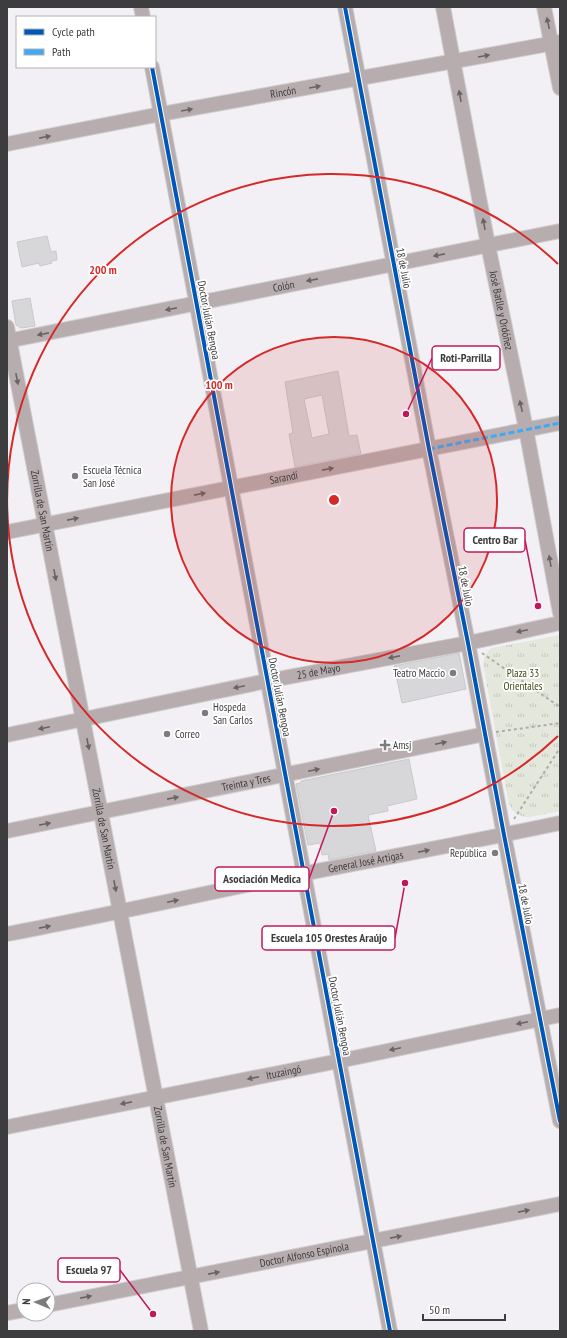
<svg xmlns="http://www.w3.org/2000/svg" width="567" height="1338" font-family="'PT Sans Narrow',sans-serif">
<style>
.park{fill:url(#park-tufts)}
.building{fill:#d7d6d8;stroke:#cac8cb;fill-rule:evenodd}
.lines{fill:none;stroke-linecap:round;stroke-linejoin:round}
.minor-casing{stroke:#cecdcf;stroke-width:16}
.path{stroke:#b2abad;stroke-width:2;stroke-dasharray:3 3;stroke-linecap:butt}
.minor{stroke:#b8adae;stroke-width:14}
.quiet{stroke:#3fa9f5;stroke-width:3;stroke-dasharray:6 3;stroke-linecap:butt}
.cycleway-casing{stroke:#fff;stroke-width:6}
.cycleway{stroke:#0057b8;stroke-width:4}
.oneway{fill:#686465}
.ring{fill:none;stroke:#d62828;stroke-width:2}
.poi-dot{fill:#7c7b7e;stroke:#fff;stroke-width:1.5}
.labels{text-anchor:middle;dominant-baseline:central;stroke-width:3.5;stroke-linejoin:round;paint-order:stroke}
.street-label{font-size:11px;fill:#3d3c3e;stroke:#fff}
.poi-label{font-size:11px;fill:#3d3c3e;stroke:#fff;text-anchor:start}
.park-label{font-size:11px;fill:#424916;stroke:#fff}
.centre{fill:#d62828;stroke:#fff;stroke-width:2}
.ring-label{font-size:12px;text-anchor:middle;font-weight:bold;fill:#d62828;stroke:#fff;stroke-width:3.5;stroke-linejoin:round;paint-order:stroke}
.leader{fill:none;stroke:#c2185b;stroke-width:1.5}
.callout-dot{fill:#c2185b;stroke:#fff;stroke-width:1.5}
.callout{fill:#fff;stroke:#c2185b;stroke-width:1.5}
.callout-label{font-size:12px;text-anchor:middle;font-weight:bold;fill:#3d3c3e}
</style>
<defs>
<pattern id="park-tufts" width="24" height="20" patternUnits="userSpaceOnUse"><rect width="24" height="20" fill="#e4e7db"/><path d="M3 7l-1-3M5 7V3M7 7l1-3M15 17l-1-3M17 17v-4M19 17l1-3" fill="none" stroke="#c4c7bd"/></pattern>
</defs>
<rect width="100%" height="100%" fill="#f2f0f4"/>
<!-- park -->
<path class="park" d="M560,635V811L529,817C519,817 513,813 509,804L483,664C484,657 486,652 492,648Z"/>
<!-- building -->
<g class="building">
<polygon points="47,236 51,252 56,251 57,260 51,261 52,263 40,266 39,263 22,267 17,242"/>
<polygon points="30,298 35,326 21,328 16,325 12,301"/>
<path d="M338,371L349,436L357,435L361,454L295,467L289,434L293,433L285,382ZM322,395L329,434L312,438L304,399Z"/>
<polygon points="459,653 466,689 402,703 394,666"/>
<polygon points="409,759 417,799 387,806 388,811 368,815 376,851 329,860 328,854 322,855 320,843 308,845 296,784 301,783 301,781"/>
</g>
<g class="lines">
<!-- minor casing -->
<g class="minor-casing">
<g id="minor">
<polyline points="141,7 143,17"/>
<polyline points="345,7 429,449 468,643 504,835 560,1121"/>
<path id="s1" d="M443,7L488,245L526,429L560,613"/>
<polyline points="544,7 560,88"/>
<polyline points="152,67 390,1331"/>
<path id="s2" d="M7,144L161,114L560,42"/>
<path id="s3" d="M7,327L201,1331"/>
<path id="s4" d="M7,341L560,231"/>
<path id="s5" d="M7,532L560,423"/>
<path id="s6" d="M7,735L267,681L468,643L560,623"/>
<path id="s7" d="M7,831L485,734"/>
<path id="s8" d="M7,934C107,915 206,893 306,873C390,857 475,841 560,823"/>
<path id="s9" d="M7,1127L339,1061L560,1015"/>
<path id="s10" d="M48,1305L560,1204"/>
<polyline points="7,1313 24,1310"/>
</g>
</g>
<!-- path -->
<g class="path">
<polyline points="482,653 560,707"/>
<polyline points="496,732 560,723"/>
<polyline points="514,819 560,748"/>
</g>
<!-- minor -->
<use href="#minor" class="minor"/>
<!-- quiet -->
<polyline class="quiet" points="429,449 560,423"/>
<!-- cycleway casing -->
<g class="cycleway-casing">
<g id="cycleway">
<polyline points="345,7 429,449 468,643 504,835 560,1121"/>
<polyline points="152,67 390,1331"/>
</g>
</g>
<!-- cycleway -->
<use href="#cycleway" class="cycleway"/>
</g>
<!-- one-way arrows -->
<defs><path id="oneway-solid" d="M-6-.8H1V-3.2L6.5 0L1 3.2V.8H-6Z"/></defs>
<g class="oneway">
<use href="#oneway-solid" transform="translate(548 23) rotate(-102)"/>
<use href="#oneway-solid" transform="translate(484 56) rotate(-10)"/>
<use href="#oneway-solid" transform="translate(315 87) rotate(-10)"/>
<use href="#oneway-solid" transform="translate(460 96) rotate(-100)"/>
<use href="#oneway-solid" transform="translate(187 110) rotate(-10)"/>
<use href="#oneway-solid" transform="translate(45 137) rotate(-11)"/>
<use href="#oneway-solid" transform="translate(484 224) rotate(-100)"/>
<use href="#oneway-solid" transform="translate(439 255) rotate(169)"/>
<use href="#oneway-solid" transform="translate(312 280) rotate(169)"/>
<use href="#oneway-solid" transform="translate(171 309) rotate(169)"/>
<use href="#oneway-solid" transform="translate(43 334) rotate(169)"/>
<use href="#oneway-solid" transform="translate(17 379) rotate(79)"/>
<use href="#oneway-solid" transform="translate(521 406) rotate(-102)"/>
<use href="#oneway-solid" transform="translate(328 469) rotate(-11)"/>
<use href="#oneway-solid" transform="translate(200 494) rotate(-11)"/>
<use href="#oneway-solid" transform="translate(73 519) rotate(-11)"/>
<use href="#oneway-solid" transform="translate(550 561) rotate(-100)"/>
<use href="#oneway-solid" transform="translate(55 575) rotate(79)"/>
<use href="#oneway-solid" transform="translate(522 631) rotate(168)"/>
<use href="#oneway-solid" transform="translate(394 657) rotate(169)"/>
<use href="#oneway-solid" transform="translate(239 687) rotate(168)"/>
<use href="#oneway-solid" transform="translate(44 728) rotate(168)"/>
<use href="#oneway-solid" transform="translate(441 743) rotate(-12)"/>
<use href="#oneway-solid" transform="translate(88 744) rotate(79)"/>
<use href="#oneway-solid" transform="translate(314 770) rotate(-12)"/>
<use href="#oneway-solid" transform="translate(173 798) rotate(-11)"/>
<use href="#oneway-solid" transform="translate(45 824) rotate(-11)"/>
<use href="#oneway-solid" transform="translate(424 851) rotate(-11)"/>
<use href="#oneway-solid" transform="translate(115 886) rotate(79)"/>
<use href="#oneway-solid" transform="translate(173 901) rotate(-12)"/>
<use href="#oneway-solid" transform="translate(45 927) rotate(-11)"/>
<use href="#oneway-solid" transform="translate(522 1023) rotate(168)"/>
<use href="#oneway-solid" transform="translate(395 1049) rotate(168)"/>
<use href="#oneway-solid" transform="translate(253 1078) rotate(169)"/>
<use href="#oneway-solid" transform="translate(126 1103) rotate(169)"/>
<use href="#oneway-solid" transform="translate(524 1211) rotate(-11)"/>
<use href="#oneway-solid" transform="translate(396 1237) rotate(-11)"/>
<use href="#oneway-solid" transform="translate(214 1273) rotate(-11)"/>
<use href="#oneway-solid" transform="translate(86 1297) rotate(-11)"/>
</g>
<!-- distance rings -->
<circle cx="334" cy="500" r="163" fill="#d62828" fill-opacity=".12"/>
<g class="ring">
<circle cx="334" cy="500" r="163"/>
<path d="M558 736A326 326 0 1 1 558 264"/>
</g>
<!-- markers -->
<g class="poi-dot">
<circle cx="75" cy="476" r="4"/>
<circle cx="453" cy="673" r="4"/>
<circle cx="205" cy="713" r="4"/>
<circle cx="167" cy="734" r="4"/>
<path d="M383 739h4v4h4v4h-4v4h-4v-4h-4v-4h4z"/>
<circle cx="495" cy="853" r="4"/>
</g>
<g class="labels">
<!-- street labels -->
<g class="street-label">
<text stroke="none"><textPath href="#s2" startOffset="281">Rincón</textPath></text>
<text transform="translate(404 268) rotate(79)">18 de Julio</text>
<text stroke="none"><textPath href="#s4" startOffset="282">Colón</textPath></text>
<text stroke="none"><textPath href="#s1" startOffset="309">José Batlle y Ordóñez</textPath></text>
<text transform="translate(209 320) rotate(79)">Doctor Julián Bengoa</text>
<text stroke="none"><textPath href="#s5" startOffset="282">Sarandí</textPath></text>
<text stroke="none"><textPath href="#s3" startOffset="187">Zorrilla de San Martín</textPath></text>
<text transform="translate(466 586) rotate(79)">18 de Julio</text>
<text stroke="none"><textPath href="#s6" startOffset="318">25 de Mayo</textPath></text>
<text transform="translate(280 697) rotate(79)">Doctor Julián Bengoa</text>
<text stroke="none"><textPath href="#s7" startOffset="244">Treinta y Tres</textPath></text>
<text stroke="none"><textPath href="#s3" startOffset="511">Zorrilla de San Martín</textPath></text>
<text stroke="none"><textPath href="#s8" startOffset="366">General José Artigas</textPath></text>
<text transform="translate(526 904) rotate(79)">18 de Julio</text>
<text transform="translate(340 1016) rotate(79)">Doctor Julián Bengoa</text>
<text stroke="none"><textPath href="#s9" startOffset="282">Ituzaingó</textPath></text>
<text stroke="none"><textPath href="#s3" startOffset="835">Zorrilla de San Martín</textPath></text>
<text stroke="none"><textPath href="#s10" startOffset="261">Doctor Alfonso Espínola</textPath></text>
</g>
<!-- poi labels -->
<g class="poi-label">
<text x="83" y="470">Escuela Técnica<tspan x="83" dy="13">San José</tspan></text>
<text x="445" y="673" text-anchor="end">Teatro Maccio</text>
<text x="213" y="707">Hospeda<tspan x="213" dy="13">San Carlos</tspan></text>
<text x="175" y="734">Correo</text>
<text x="393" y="745">Amsj</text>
<text x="487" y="853" text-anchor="end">República</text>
</g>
<!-- park labels -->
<g class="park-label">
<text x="523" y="673">Plaza 33<tspan x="523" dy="13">Orientales</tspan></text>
</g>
</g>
<circle cx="334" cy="500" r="6" class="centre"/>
<g class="ring-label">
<text x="103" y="274">200 m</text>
<text x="219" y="389">100 m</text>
</g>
<!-- callouts -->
<path class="leader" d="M406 414L432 358M538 606L525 540M334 811L309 879M405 883L395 938M153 1314L120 1270"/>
<g class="callout-dot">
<circle cx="406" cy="414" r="4"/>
<circle cx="538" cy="606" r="4"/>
<circle cx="334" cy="811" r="4"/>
<circle cx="405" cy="883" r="4"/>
<circle cx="153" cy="1314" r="4"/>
</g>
<g class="callout">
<rect x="432" y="346" width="68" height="24" rx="4"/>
<rect x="464" y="528" width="61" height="24" rx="4"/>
<rect x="215" y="867" width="94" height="24" rx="4"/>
<rect x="262" y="926" width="133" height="24" rx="4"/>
<rect x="58" y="1258" width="62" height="24" rx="4"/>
</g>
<g class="callout-label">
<text x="466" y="362">Roti-Parrilla</text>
<text x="495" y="544">Centro Bar</text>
<text x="262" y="883">Asociación Medica</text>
<text x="329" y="942">Escuela 105 Orestes Araújo</text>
<text x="89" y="1274">Escuela 97</text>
</g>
<!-- border -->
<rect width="567" height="1338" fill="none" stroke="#3d3c3e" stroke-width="16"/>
<!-- legend -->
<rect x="16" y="16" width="140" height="52" fill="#ffffff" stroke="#b1b1b2"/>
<rect x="24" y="29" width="20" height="6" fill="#0057b8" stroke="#b1b1b2"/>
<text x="52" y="36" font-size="12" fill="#3d3c3e">Cycle path</text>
<rect x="24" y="49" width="20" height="6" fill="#3fa9f5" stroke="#b1b1b2"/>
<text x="52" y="56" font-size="12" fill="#3d3c3e">Path</text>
<!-- north arrow -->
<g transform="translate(36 1302) rotate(272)"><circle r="19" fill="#ffffff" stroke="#b1b1b2"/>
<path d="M0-3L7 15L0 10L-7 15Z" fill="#7c7b7e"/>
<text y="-6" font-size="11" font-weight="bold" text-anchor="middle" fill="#3d3c3e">N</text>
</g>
<!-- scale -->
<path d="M423 1314v6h82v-6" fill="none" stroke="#3d3c3e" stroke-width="2"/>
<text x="429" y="1314" font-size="12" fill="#3d3c3e" stroke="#ffffff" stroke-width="3" paint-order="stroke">50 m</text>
</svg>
